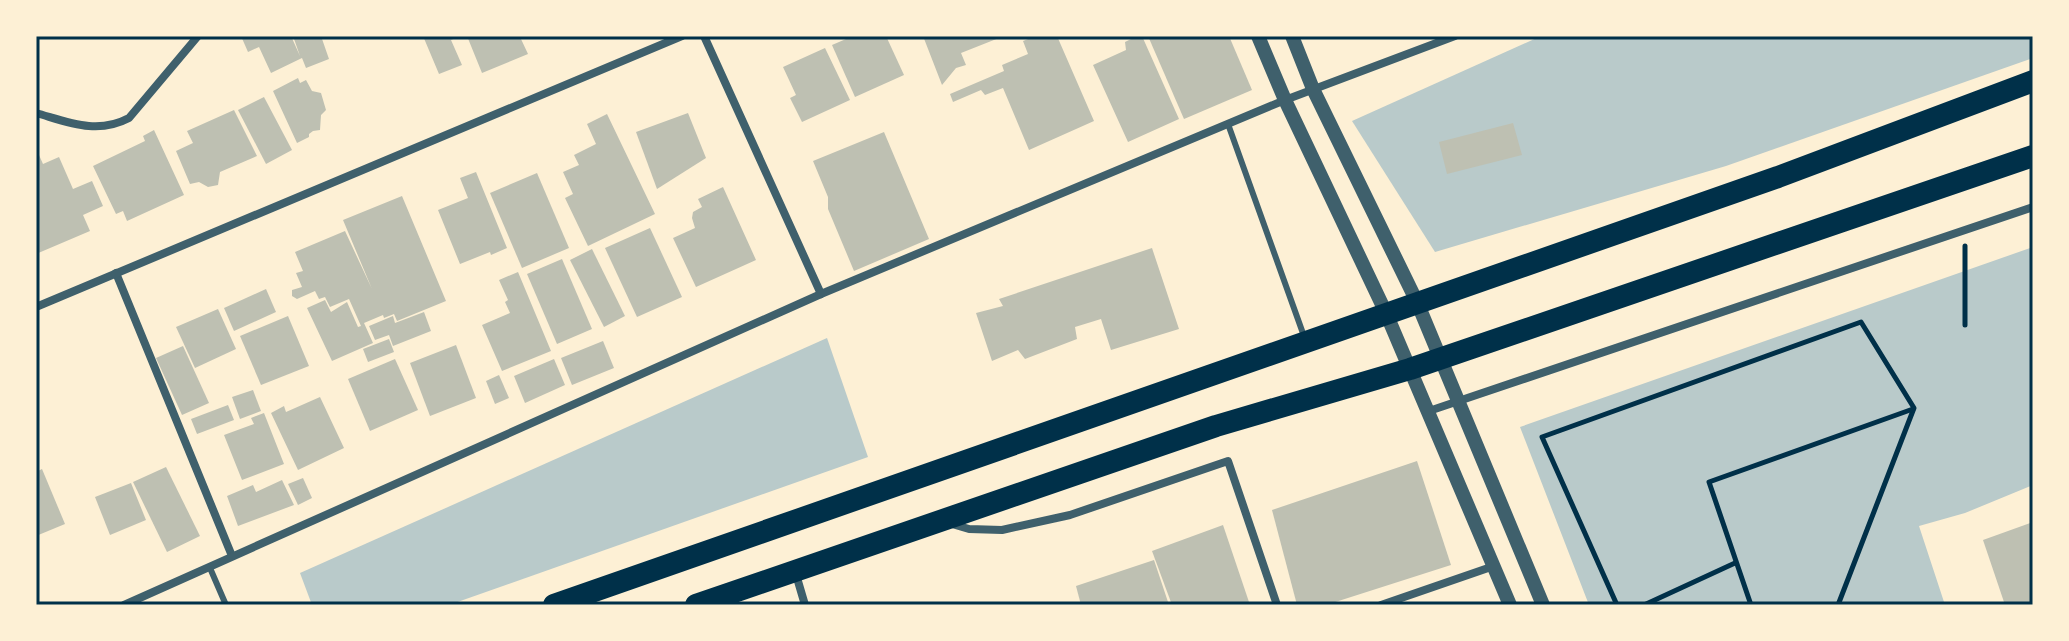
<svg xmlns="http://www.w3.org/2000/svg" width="2069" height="641" font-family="'PT Sans Narrow',sans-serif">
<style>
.green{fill:#b9caca}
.building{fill:#bec0b2}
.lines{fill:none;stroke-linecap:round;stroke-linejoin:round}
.path{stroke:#003049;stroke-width:5}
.service{stroke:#3f606c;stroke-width:6}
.minor{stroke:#3f606c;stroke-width:8}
.tertiary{stroke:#3f606c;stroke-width:14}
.trunk{stroke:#003049;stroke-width:22}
.neatline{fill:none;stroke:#003049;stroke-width:3}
</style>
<rect width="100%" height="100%" fill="#fdf0d5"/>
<!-- green -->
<g class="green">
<polygon points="1541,36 2033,36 2033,58 1726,166 1435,252 1352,121"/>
<polygon points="2033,247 2033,485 1965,513 1919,526 1945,605 1589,605 1520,427"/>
<polygon points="827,338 868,457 449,605 312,605 300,573"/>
</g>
<!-- building -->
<g class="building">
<polygon points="241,36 291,36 300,56 293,36 321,36 329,59 306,68 302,58 271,73 259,47 248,52"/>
<polygon points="423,36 460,36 451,40 462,65 439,74"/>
<polygon points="467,36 529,36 521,39 528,54 482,73"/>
<polygon points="853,36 886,36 904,75 855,97 832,45"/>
<polygon points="923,36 1004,36 961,53 966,65 956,68 942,85"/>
<polygon points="1036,36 1057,36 1094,121 1029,150 1003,88 985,95 981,90 953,102 950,94 1004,71 1002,65 1028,54 1023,41"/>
<polygon points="1137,36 1142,36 1179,119 1128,142 1093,65 1126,50 1125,42"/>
<polygon points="1148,36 1229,36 1252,90 1184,119"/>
<polygon points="825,48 850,100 802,122 790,98 796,95 783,67"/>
<polygon points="298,78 300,83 306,80 312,91 321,93 326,110 321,115 320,130 313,131 309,134 309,137 297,143 273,91"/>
<polygon points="264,97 292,150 266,164 238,110"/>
<polygon points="234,110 257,156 220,172 218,185 208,187 199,182 190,184 176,151 193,143 187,131"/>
<polygon points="688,113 706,158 657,189 636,132"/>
<polygon points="607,114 655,214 588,246 565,198 573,194 563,172 579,165 574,155 596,144 587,124"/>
<polygon points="1513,123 1522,155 1447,174 1439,142"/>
<polygon points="154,130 184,195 127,221 123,211 116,214 93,166 145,141 143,136"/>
<polygon points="884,132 929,239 854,271 828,209 828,197 813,161"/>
<polygon points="36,155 39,155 43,164 59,157 73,189 92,181 103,206 83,215 90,231 36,254"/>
<polygon points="476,172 507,248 491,255 490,252 460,264 438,210 468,198 460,178"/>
<polygon points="537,173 569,248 522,268 490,193"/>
<polygon points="723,187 756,260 696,287 673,238 695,228 692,218 693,212 702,207 698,199"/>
<polygon points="402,196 446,301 397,321 394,314 384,318 383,315 364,323 373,343 332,361 307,308 325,300 331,312 347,302 358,327 361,326 349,299 330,307 325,297 319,299 315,291 297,299 292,296 292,290 302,287 296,273 303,271 295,252 345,231 372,289 343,220"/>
<polygon points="650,228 682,297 637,317 605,248"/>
<polygon points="1152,248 1179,329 1111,350 1101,319 1075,327 1077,339 1025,359 1018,350 992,361 976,313 1003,306 999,299"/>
<polygon points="592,249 625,316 604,327 570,260"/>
<polygon points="562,259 592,329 557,344 527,274"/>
<polygon points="518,272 551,351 502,371 482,325 510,313 505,302 508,300 499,280"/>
<polygon points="266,289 276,312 234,331 224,308"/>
<polygon points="218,309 236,349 195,368 176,327"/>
<polygon points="424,312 431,331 393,346 389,335 375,340 369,326 393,316 395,323"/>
<polygon points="288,316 309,366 261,385 240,336"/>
<polygon points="389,339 394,352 368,362 363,349"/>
<polygon points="603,341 614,368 572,385 561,358"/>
<polygon points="456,345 476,398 430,416 410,363"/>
<polygon points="183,346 209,403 182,415 156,358"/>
<polygon points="395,359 418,410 370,431 348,379"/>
<polygon points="554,359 565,385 525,403 514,376"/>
<polygon points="499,375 509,398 495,404 486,381"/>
<polygon points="253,390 261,411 240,419 232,397"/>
<polygon points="320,397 344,448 298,470 271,413 284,406 286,412"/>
<polygon points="228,405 234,420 197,434 191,419"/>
<polygon points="264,413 284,464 242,480 224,435 254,424 251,418"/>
<polygon points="1417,461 1451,565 1326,605 1297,605 1272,510"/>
<polygon points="166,467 200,536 167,552 133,482"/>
<polygon points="42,469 65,524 36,536 36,472"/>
<polygon points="303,478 312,498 298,505 288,484"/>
<polygon points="282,480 294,505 238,526 227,496 253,485 256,492"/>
<polygon points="131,483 146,520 110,535 95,497"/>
<polygon points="2033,522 2033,605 2005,605 1983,540"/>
<polygon points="1223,525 1250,605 1172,605 1152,551"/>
<polygon points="1154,560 1169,605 1081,605 1076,586"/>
</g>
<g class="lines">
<!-- path -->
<g class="path">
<polyline points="1965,325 1965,246"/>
<polyline points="1617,605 1542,437 1861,322 1914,408 1838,605"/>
<polyline points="1644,605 1735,563"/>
<polyline points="1751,605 1709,482 1913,409"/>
</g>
<!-- service -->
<g class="service">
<polyline points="1228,124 1305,339"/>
<polyline points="210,568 226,605"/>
</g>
<!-- minor -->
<g class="minor">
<polyline points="704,36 821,294"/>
<path d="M36,113C68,122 97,135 129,118L198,36"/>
<polyline points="116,273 232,556"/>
<polyline points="36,307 682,36"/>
<polyline points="1429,411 2033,207"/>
<polyline points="952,524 969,529 1002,530 1070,515 1228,461 1277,605"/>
<polyline points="795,571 805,605"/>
<polyline points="124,605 821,294 1285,100 1455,36"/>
<polyline points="1381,605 1494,566"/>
</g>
<!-- tertiary -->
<g class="tertiary">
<polyline points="1258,36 1285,100 1386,313 1510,605"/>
<polyline points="1292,36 1313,89 1417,302 1543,605"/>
</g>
<!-- trunk -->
<g class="trunk">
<polyline points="554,605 1778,177 2033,81"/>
<polyline points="696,605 1216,426 1410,369 2033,156"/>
</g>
</g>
<!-- border -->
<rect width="2069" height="641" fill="none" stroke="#fdf0d5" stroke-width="76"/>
<rect x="38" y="38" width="1993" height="565" class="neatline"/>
</svg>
